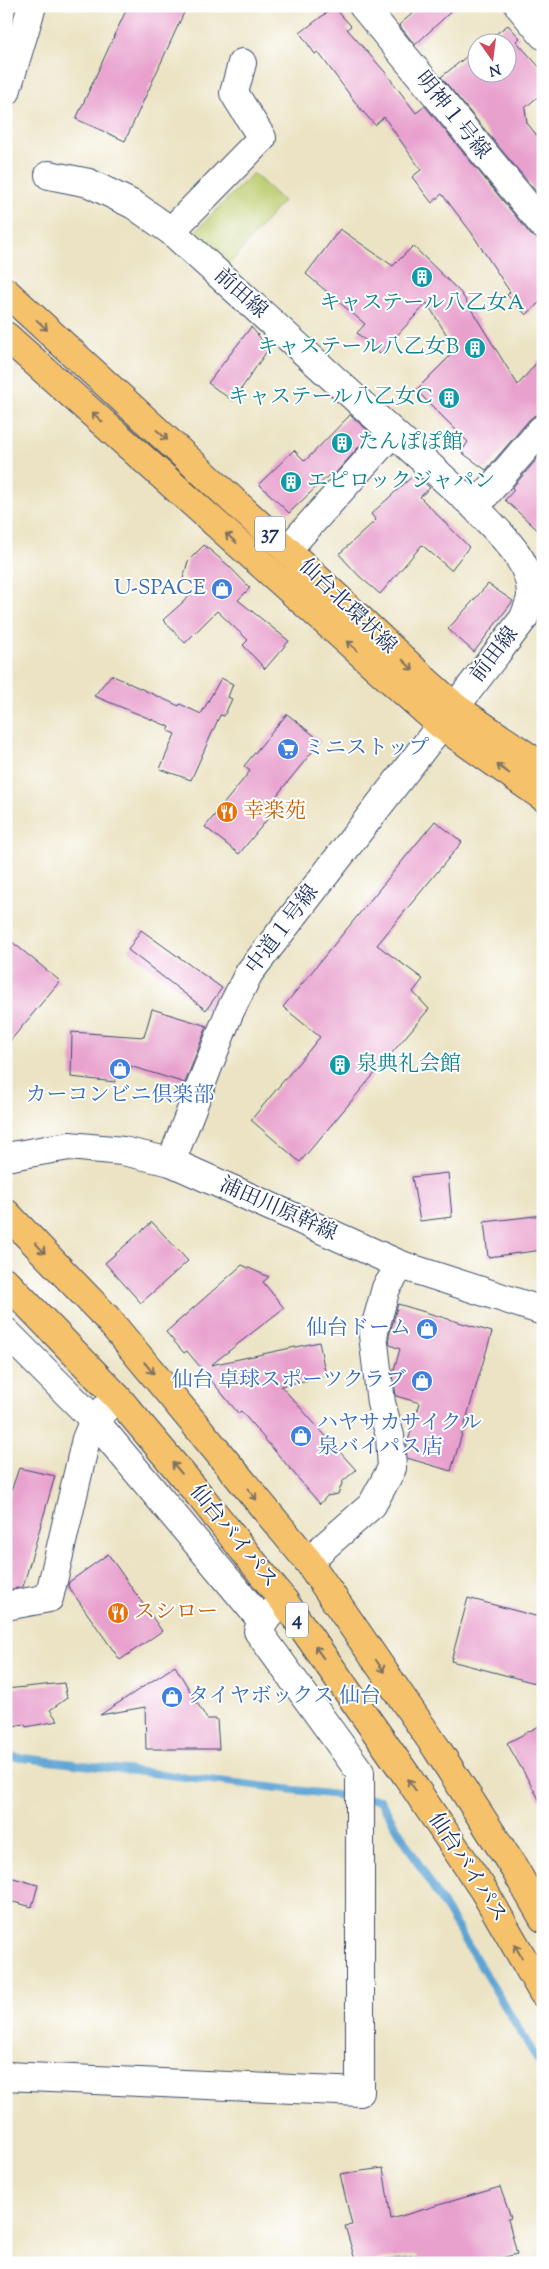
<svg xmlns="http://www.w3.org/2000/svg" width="549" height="2269" font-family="'Sorts Mill Goudy','Noto Serif JP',serif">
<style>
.green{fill:#bccc6e;stroke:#6c7e66}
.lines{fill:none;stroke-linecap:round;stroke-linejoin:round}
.stream{stroke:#5da4d4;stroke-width:8}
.building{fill:#e8a0cd}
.minor-casing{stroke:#3a4a6d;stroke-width:30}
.major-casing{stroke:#3a4a6d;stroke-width:30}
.highway-casing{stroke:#3a4a6d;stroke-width:30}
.minor{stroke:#fff;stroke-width:28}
.major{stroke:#f5c16b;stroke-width:28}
.highway{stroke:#f5c16b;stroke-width:28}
.oneway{stroke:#7d7164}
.labels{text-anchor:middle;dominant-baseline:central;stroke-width:4;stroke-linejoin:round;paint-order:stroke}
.shield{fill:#fff;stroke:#5f6d8e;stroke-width:1}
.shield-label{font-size:20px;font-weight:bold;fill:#1b2f5e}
.street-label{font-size:21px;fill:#1b2f5e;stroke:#fff}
.culture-label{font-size:21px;fill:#0d838f;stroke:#fff;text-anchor:start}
.shop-label{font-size:21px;fill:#366cbe;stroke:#fff;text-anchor:end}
.food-label{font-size:21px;fill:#c56008;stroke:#fff;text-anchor:start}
</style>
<rect width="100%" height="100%" fill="#fff"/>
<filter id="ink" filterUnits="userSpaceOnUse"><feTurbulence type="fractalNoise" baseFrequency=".02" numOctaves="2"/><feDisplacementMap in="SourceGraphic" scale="10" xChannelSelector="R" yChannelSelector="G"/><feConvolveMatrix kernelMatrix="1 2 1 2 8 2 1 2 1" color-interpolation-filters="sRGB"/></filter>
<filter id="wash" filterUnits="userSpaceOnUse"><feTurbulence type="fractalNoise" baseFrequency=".0096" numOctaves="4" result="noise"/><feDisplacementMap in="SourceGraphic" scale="20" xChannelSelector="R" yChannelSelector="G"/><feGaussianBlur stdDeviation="1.12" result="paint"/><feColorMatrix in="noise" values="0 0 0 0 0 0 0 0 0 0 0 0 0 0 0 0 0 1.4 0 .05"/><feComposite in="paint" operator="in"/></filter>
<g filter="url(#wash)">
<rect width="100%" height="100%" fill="#ebe3c3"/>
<!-- green -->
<polygon class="green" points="253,173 283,201 227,267 193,234"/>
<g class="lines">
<!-- stream -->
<polyline class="stream" points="6,1756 380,1800 543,2069"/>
</g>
<g id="blocks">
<!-- building -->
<g class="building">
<polygon points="128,6 187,6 125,141 76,119"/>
<polygon points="421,6 457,6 415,45 399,25"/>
<polygon points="334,7 351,26 347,29 385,72 416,113 425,106 531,235 543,240 543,299 526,315 507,295 510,292 471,232 442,194 432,203 412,177 421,170 384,117 375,125 358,106 318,52 315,54 300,33"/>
<polygon points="508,25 520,38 516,41 543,71 543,92 525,108 527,123 543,143 543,200 441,77 476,49 476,72 506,72 506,42 485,42"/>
<polygon points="340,229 393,266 413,246 461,293 518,385 543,355 543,415 535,415 529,420 486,470 461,452 468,442 416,390 456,350 427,303 380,354 357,333 365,324 306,274"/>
<polygon points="251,327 269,348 233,401 208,383"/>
<polygon points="350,415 371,433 333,476 330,474 289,513 259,484 294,450 305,461"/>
<polygon points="543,452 543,535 505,500 514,490 512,488"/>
<polygon points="415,474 430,488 420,497 469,547 451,570 422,545 380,594 359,576 339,554 376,520 371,514"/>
<polygon points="204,545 229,566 250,588 238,600 289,641 265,669 243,645 248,640 217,611 185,643 163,620 202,585 183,579 188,561"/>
<polygon points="488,584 513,601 474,652 448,629"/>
<polygon points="111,675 179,706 180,704 201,714 221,678 233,684 228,697 232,699 224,716 220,715 191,780 160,769 175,734 168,731 170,727 94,696"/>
<polygon points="287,714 321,741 264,811 270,816 239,854 205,827 250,771 244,766"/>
<polygon points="435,821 462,842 377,945 423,979 413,992 429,1009 300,1162 251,1120 320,1037 283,1007"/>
<polygon points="141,930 222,988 206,1010 128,950"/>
<polygon points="6,937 60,981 6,1046"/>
<polygon points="152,1009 207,1026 185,1083 117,1062 115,1082 71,1077 72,1032 144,1037"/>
<polygon points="448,1173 452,1217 420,1221 412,1177"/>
<polygon points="543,1215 543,1250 488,1257 484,1222"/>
<polygon points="152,1222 188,1261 141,1303 105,1263"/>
<polygon points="242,1265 269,1277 263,1282 284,1308 211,1365 319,1342 326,1376 281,1386 356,1470 343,1481 338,1494 327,1496 320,1504 241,1411 238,1413 187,1351 184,1353 166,1332"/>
<polygon points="398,1304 492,1332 451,1471 407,1458 406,1447 420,1403 396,1396 393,1373 400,1349 390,1345 389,1336"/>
<polygon points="19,1468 55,1476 23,1587 6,1590 6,1506"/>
<polygon points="108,1554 162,1631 120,1660 68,1586 69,1582"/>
<polygon points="468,1598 543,1618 543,1685 451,1661"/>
<polygon points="175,1666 207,1719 217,1719 219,1749 146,1749 145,1707 100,1715"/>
<polygon points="64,1683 67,1698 50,1710 58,1721 26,1727 25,1724 6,1727 6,1689"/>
<polygon points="543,1724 543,1806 507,1743"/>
<polygon points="6,1876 38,1885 32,1907 6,1900"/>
<polygon points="383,2168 391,2219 500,2187 511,2218 508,2219 517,2254 482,2263 419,2263 417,2255 356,2263 345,2226 352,2225 340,2174"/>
</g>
</g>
</g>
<g filter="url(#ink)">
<use href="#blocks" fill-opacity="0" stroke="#3a4a6d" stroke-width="1"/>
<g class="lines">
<!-- minor casing -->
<g class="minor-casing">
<g id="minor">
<polyline points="363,6 543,225"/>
<polyline points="519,6 543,35"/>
<polyline points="6,92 32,6"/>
<path d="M49,175L89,183L134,205L171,231L475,507C497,532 531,558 531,595C531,602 526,611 524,618L249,973L229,1013L171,1162"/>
<polyline points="171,231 262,138 234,93 242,63"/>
<polyline points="475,507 541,430"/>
<polyline points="287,550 392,433"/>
<polyline points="6,1157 69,1146 123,1151 171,1162 401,1265 543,1311"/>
<polyline points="6,1332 94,1420 263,1622"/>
<polyline points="308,1561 372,1505 392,1468 390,1436 381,1403 373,1335 386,1288 401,1265"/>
<polyline points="6,1606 49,1598 86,1439 94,1420 105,1409"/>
<polyline points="6,2076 360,2092 360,1772 258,1631 268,1616 284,1601"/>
</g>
</g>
<!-- major casing -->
<g class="major-casing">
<g id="major">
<polyline points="6,292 287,550 427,682 455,707 543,767"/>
<polyline points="6,336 441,725 543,797"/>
</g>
</g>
<!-- highway casing -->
<g class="highway-casing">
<g id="highway">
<polyline points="6,1213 107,1318 308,1561 437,1749 514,1868 543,1918"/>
<polyline points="6,1282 117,1397 201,1497 284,1601 407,1776 484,1891 543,1993"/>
</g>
</g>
<!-- minor -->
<use href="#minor" class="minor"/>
<!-- major -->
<use href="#major" class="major"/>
<!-- highway -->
<use href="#highway" class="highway"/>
</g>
<!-- one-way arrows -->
<defs><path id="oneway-shaft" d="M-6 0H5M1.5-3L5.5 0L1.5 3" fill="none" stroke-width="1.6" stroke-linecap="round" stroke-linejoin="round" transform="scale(1.25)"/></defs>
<g class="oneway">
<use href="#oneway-shaft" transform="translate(42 325) rotate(43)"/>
<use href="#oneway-shaft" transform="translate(97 417) rotate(-138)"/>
<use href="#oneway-shaft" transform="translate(162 435) rotate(43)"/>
<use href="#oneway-shaft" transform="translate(231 538) rotate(-138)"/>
<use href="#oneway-shaft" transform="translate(352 646) rotate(-138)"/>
<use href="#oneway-shaft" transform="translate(408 665) rotate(44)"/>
<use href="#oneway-shaft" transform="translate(503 769) rotate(-145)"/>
<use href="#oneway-shaft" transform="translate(40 1248) rotate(47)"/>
<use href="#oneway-shaft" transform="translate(149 1368) rotate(50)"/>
<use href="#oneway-shaft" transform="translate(177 1468) rotate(-130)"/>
<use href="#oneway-shaft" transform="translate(252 1494) rotate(52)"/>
<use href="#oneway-shaft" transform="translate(319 1652) rotate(-125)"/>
<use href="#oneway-shaft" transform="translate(380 1666) rotate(56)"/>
<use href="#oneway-shaft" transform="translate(412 1785) rotate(-124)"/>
<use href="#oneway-shaft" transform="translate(518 1951) rotate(-120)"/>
</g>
</g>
<!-- icons -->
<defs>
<g id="building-disc" transform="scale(1.125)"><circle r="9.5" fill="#0f9aa8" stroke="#fff"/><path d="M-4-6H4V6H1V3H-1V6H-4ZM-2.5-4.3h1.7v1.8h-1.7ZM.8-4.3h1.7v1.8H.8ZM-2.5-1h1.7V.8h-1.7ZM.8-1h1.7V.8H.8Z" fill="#fff"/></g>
<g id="shop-disc" transform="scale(1.125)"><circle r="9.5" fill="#3f7fe0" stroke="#fff"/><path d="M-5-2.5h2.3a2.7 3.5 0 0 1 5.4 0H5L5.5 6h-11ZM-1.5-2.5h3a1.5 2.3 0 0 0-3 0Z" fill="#fff"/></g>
<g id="supermarket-disc" transform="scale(1.125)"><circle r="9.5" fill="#3f7fe0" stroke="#fff"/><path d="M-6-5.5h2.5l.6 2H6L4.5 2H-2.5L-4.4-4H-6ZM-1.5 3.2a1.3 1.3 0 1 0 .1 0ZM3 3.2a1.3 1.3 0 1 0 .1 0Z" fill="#fff"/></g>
<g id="restaurant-disc" transform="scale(1.125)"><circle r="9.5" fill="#e8710a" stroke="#fff"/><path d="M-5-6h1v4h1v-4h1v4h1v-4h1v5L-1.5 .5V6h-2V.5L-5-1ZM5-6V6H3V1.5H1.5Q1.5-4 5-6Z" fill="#fff"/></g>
</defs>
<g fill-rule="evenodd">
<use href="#building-disc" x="422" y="277"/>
<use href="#building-disc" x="475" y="348"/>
<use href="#building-disc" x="449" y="398"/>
<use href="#building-disc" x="342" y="443"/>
<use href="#building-disc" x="291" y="482"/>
<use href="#shop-disc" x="222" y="589"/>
<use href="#supermarket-disc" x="288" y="749"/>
<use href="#restaurant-disc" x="227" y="812"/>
<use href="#building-disc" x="340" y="1065"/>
<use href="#shop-disc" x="120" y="1069"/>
<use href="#shop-disc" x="427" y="1329"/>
<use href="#shop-disc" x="422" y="1381"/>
<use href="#shop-disc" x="301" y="1436"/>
<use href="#restaurant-disc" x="118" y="1613"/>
<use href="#shop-disc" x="172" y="1697"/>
</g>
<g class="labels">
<!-- shield labels -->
<g class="shield">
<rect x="255" y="516.5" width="30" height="35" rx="4"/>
<rect x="286" y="1602.5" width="22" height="35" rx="4"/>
</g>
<g class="shield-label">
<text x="270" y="534">37</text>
<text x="297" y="1620">4</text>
</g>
<!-- street labels -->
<g class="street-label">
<text transform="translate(452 116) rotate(51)">明神１号線</text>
<text transform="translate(240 294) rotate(42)">前田線</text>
<text transform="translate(347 607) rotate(44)">仙台北環状線</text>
<text transform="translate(495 655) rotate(-52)">前田線</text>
<text transform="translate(283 930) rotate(-53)">中道１号線</text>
<text transform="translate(278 1210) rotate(24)">浦田川原幹線</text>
<text transform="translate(233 1537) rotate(51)">仙台バイパス</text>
<text transform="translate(467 1868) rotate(57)">仙台バイパス</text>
</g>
<!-- culture labels -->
<g class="culture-label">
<text x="422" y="304" text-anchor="middle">キャステール八乙女A</text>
<text x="459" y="348" text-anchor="end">キャステール八乙女B</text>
<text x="433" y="398" text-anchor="end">キャステール八乙女C</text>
<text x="358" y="443">たんぽぽ館</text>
<text x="307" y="482">エピロックジャパン</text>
<text x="356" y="1065">泉典礼会館</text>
</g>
<!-- shop labels -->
<g class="shop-label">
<text x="206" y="589">U-SPACE</text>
<text x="304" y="749" text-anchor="start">ミニストップ</text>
<text x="120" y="1096" text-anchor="middle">カーコンビニ倶楽部</text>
<text x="411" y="1329">仙台ドーム</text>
<text x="406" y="1381">仙台 卓球スポーツクラブ</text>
<text x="317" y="1424" text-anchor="start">ハヤサカサイクル<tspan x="317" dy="24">泉バイパス店</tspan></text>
<text x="188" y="1697" text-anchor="start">タイヤボックス 仙台</text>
</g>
<!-- food labels -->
<g class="food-label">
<text x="243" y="812">幸楽苑</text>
<text x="134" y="1613">スシロー</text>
</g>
</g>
<!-- margin -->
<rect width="549" height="2269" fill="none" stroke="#fff" stroke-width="25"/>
<!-- north arrow -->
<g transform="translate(492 58) rotate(166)"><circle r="24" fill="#ffffff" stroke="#a4acbf"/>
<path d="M0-4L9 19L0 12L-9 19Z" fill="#d1495b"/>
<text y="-8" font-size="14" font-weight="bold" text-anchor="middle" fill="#1b2f5e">N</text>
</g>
</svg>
